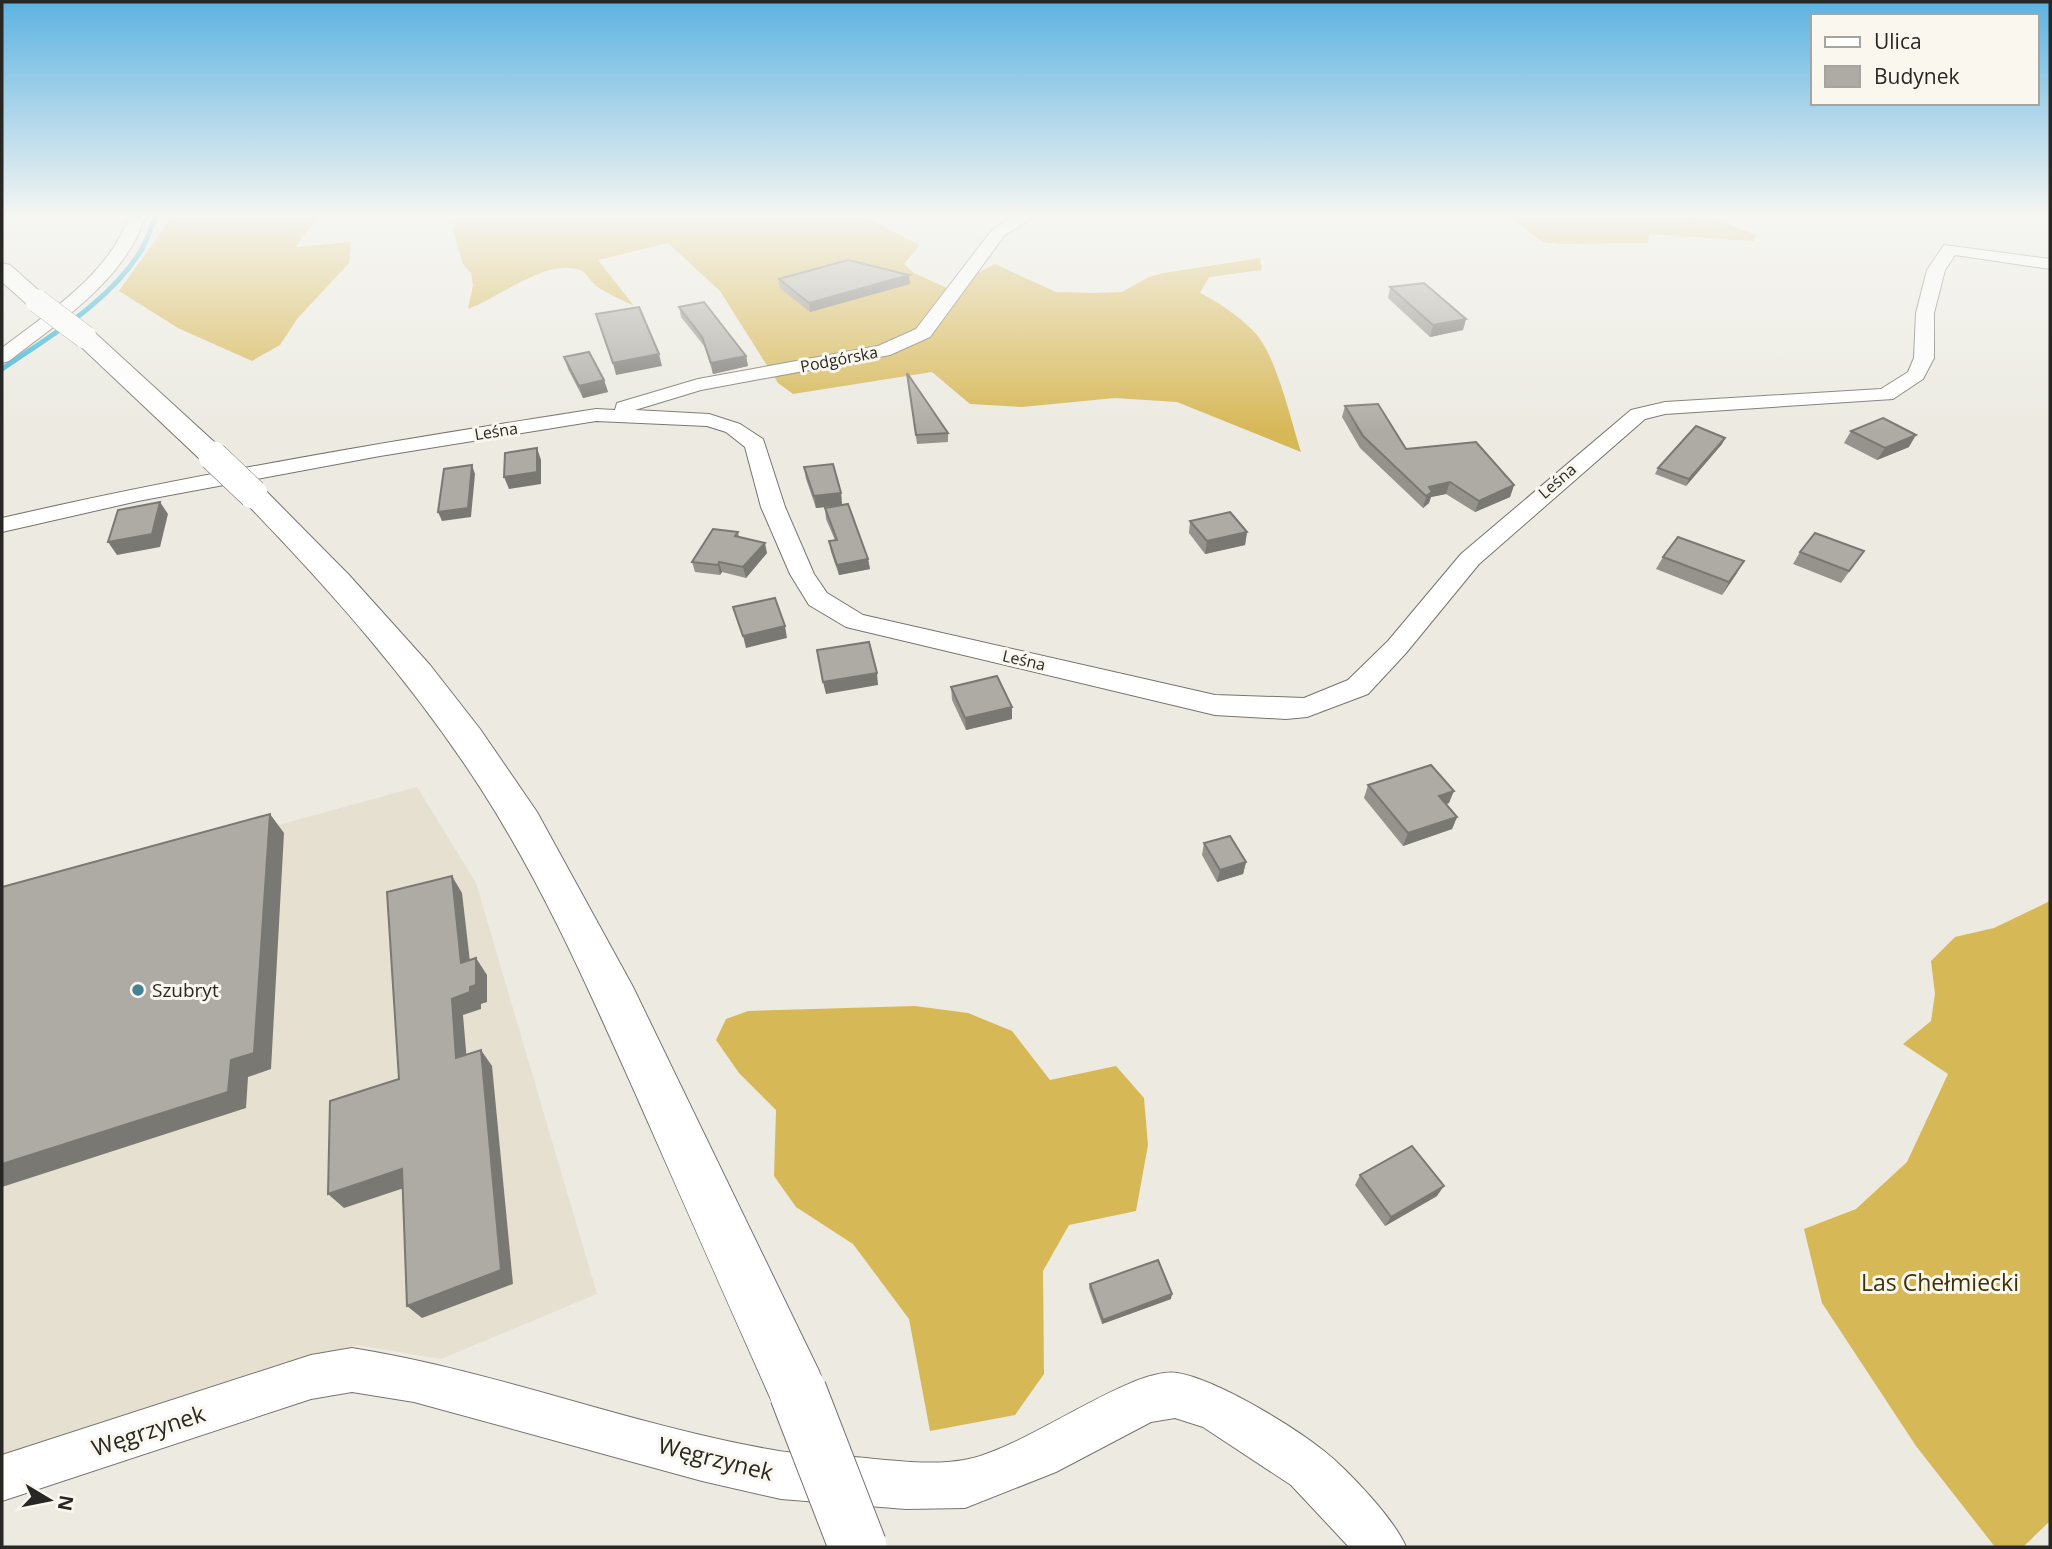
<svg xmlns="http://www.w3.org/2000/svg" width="2052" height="1549" font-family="'Open Sans',sans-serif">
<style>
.built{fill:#e5e0d0}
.forest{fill:#d7b857}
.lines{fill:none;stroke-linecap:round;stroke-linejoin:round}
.stream{stroke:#2bb0d7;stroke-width:5}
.minor-casing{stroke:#77746d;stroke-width:2}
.primary-casing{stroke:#77746d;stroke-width:2}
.minor{fill:#fff;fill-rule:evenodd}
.primary{fill:#fff;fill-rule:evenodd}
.primary-bridge-far2-casing{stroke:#77746d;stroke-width:24;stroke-linecap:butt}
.primary-bridge-far1-casing{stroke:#77746d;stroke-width:30;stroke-linecap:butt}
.primary-bridge-casing{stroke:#77746d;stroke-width:59;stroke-linecap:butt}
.primary-bridge-far2{stroke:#fff;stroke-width:23}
.primary-bridge-far1{stroke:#fff;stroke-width:29}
.primary-bridge{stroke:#fff;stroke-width:57}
.wall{fill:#96938d}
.shaded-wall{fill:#7a7873}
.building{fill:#aeaba4;stroke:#7a7873;stroke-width:2}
.poi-dot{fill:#448298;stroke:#faf7ef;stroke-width:2.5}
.labels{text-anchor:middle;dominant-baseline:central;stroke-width:6;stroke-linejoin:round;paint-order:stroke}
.far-street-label{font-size:16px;fill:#282724;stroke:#faf7ef}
.poi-label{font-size:19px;fill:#282724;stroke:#faf7ef;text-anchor:start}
.near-park-label{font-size:23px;fill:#3e3105;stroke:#faf7ef}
.near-street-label{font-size:23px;fill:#282724;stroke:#faf7ef}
</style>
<rect width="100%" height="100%" fill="#eceae1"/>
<!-- built -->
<polygon class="built" points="417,787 476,883 597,1294 441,1359 357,1345 2,1463 2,901"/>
<!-- forest -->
<g class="forest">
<path d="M174,214H320C315,227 300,234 297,247L351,242L349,263L297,319L280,345L252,361L178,328L119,291Z"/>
<path d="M457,214H859L920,245L904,264L914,273L947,288L995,264L1056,292L1095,293L1122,292L1149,277L1164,273L1260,258L1262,270L1209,277L1200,293C1219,302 1243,319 1257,335C1277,359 1291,421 1301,452L1177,402L1115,398L1022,407L970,404L932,372L793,394L778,383L720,291L668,243L598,260L634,306C621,299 607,294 595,285C590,281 587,273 580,270C546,258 499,298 468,309L473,285L471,273L463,264L453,231Z"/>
<polygon points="1504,214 1677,216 1724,222 1756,235 1754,241 1649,234 1648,243 1559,244 1543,242"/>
<polygon points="2050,901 2050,1521 2023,1547 1995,1547 1916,1446 1822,1303 1804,1229 1856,1209 1907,1162 1948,1074 1903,1044 1931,1021 1935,994 1931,961 1955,937 1994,928"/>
<polygon points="915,1006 968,1013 1012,1031 1050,1080 1116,1066 1144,1098 1148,1145 1136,1211 1069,1225 1043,1271 1044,1374 1015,1415 930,1431 909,1319 853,1244 796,1207 774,1176 776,1110 739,1073 716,1040 726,1019 748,1011"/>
</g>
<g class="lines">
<!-- stream -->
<path class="stream" d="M2,369C50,336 111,301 142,249C148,238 152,225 157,214"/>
<!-- minor casing -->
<g class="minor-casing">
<g id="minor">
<path d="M130,214H146C126,280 60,321 9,361L2,363V348C50,311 110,274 130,214Z"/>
<path d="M1018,214H1037L1004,236L930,337L890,355L701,390L635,410L709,414L740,424L763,439L785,507L814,574L827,593L863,615L1215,695L1304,698L1348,680L1388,641L1461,554L1631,410L1665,402L1881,389L1908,372L1914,358L1916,313L1927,270L1944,245L2050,259V269L1955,255L1945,270L1934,313V358L1923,379L1893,399L1665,414L1645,419L1479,564L1406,653L1368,694L1307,717L1286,719L1215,715L846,627L809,605L790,574L761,507L745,447L726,432L707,426L596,421L380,456L138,501L2,532V518C198,473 397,440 596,409L615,410L617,403L698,379L878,346L916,329L992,230Z"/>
<path d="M352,1348C497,1371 635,1427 779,1451C804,1455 830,1455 854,1457C890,1460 929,1466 964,1460C1022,1451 1131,1366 1177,1373C1216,1379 1293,1426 1324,1451C1348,1470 1395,1520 1406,1547H1349L1291,1485L1203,1427L1175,1418L1151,1422L1056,1472L965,1508L906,1509L781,1499L702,1481L414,1402L352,1392L311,1399L2,1501V1455L311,1355Z"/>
</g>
</g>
<!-- primary casing -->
<g class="primary-casing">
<g id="primary">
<polygon points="2,263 10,265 45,296 49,301 45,306 29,306 2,282"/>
<polygon points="85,330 94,332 223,450 227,456 223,462 213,464 203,462 76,342 73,337 76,332"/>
<path d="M253,485L263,488L349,575L430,665L480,729L537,812L633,987L819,1371L827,1392L819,1413L798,1421L777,1413C731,1310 685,1207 640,1104C592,997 545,888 481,789C413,683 330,590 243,500L238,494L243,488Z"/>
</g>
</g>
<!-- minor -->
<use href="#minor" class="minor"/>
<!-- primary -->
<use href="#primary" class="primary"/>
<!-- primary-bridge-far2 casing -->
<g class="primary-bridge-far2-casing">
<polyline id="primary-bridge-far2" points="37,301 85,337"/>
</g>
<!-- primary-bridge-far1 casing -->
<g class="primary-bridge-far1-casing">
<polyline id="primary-bridge-far1" points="213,456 253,494"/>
</g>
<!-- primary-bridge casing -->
<g class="primary-bridge-casing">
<polyline id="primary-bridge" points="798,1392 858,1547"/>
</g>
<!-- primary-bridge-far2 -->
<use href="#primary-bridge-far2" class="primary-bridge-far2"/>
<!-- primary-bridge-far1 -->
<use href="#primary-bridge-far1" class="primary-bridge-far1"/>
<!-- primary-bridge -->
<use href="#primary-bridge" class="primary-bridge"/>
</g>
<!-- wall -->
<g class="wall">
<polygon points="779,279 910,284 810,312 780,288"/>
<polygon points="1390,287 1466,319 1463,330 1430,337 1388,298"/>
<polygon points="679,307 746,356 748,366 713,374 705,347 681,317"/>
<polygon points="564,357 604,380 608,392 583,398 568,369"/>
<polygon points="908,382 948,433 948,442 917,444"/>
<polygon points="1345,406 1406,449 1514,485 1510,497 1475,512 1446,494 1431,497 1429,503 1423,508 1360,448 1342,417"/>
<polygon points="1851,431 1909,447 1877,460 1844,443"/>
<polygon points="1725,438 1722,444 1686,486 1655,474 1658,468"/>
<polygon points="804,467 841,493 842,505 816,508 806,479"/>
<polygon points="825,508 868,559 870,569 839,575 831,552 829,541 835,540 826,519"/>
<polygon points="1190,521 1247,532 1245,545 1205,554 1189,533"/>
<polygon points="738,532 739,537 767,553 746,578 722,572 720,575 695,572 692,562"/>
<polygon points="1864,551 1841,583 1793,564 1800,552"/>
<polygon points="1663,557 1737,573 1722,595 1656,569"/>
<polygon points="951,687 1012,707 1012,719 966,730 952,700"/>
<polygon points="1368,785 1449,803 1446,804 1457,817 1452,829 1403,846 1364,798"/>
<polygon points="1204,843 1246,862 1243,874 1217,882 1202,855"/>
<polygon points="1360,1175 1437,1196 1385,1226 1355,1185"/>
<polygon points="1090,1284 1171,1299 1102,1324 1089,1288"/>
</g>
<!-- shaded-wall -->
<g class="shaded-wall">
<polygon points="909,275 910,284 810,312 809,303"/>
<polygon points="1466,319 1463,330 1430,337 1433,325"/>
<polygon points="659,354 662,366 616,375 613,363"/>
<polygon points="746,356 748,366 713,374 711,363"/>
<polygon points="604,380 608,392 583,398 579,386"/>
<polygon points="1916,435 1909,447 1877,460 1885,448"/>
<polygon points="1725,438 1722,444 1686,486 1689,479"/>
<polygon points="537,448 541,460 541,484 509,489 504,477"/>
<polygon points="472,465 475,474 471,517 442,521 438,512"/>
<polygon points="1450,482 1446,494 1431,497 1429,503 1423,508 1429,487"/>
<polygon points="1514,485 1510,497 1475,512 1479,501"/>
<polygon points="841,493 842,505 816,508 814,496"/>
<polygon points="160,502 168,514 160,547 117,555 108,542"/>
<polygon points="1247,532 1245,545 1205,554 1207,541"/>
<polygon points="765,543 767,553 746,578 743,567"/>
<polygon points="868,559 870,569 839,575 837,565"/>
<polygon points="1744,561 1737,573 1722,595 1729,582"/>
<polygon points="719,562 722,572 720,575 718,565"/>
<polygon points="785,626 787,638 746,648 743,636"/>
<polygon points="877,673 878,685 826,694 823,682"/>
<polygon points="1012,707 1012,719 966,730 965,718"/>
<polygon points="1454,791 1449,803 1434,808 1439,796"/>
<polygon points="270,814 284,833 271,1069 248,1077 246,1108 2,1187 2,1164"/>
<polygon points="1457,817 1452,829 1403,846 1408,833"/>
<polygon points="1246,862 1243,874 1217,882 1220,870"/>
<polygon points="452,876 462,893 472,979 461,963"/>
<polygon points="476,958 487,975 487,1002 481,1004 481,1009 463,1015 468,1074 456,1058 452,999 470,987"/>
<polygon points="481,1050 492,1066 513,1284 422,1318 407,1306"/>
<polygon points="402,1169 416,1184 344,1208 328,1194"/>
<polygon points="1444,1186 1437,1196 1385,1226 1391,1217"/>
<polygon points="1172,1294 1171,1299 1102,1324 1103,1320"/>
</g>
<!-- building -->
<g class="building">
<polygon points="848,260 909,275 809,303 779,279"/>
<polygon points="1424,283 1466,319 1433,325 1390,287"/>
<polygon points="704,302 746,356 711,363 702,337 679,307"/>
<polygon points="639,307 659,354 613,363 596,314"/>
<polygon points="589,352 604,380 579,386 564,357"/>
<polygon points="907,373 948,433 916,435"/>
<polygon points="1378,404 1406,449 1476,442 1514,485 1479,501 1450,482 1429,487 1432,492 1426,496 1363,436 1345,406"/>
<polygon points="1883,418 1916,435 1885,448 1851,431"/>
<polygon points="1696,426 1725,438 1689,479 1658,468"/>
<polygon points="537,448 537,472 504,477 505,453"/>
<polygon points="833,464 841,493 814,496 804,467"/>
<polygon points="472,465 468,508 438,512 444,469"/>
<polygon points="160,502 152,534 108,542 118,510"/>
<polygon points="848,504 868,559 837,565 829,541 837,540 825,508"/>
<polygon points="1230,512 1247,532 1207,541 1190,521"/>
<polygon points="713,529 738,532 735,536 765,543 743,567 719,562 718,565 692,562"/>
<polygon points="1815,533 1864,551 1849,571 1800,552"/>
<polygon points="1678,537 1744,561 1729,582 1663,557"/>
<polygon points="775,598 785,626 743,636 733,607"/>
<polygon points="869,642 877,673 823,682 817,650"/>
<polygon points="997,676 1012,707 965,718 951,687"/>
<polygon points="1431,765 1454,791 1439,796 1457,817 1408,833 1368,785"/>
<polygon points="270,814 254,1053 231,1060 228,1092 2,1164 2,887"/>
<polygon points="1230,836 1246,862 1220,870 1204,843"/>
<polygon points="452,876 461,963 476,958 476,985 470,987 470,992 452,999 456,1058 481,1050 501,1270 407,1306 402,1169 328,1194 330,1101 399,1079 387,892"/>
<polygon points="1412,1146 1444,1186 1391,1217 1360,1175"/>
<polygon points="1158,1260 1172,1294 1103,1320 1090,1284"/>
</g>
<!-- sky -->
<linearGradient id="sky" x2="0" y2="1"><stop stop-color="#5cb2e1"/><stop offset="0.5" stop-color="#f6f6f2"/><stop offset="1" stop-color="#f6f6f2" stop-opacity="0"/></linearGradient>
<rect width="2052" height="431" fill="url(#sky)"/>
<!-- markers -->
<circle class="poi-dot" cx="138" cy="990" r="7"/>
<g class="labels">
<!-- far-street labels -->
<g class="far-street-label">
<text transform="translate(839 359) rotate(-11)">Podgórska</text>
<text transform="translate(496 431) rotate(-9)">Leśna</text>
<text transform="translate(1557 481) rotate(-41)">Leśna</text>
<text transform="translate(1024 660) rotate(13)">Leśna</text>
</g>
<!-- poi labels -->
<g class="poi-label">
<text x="152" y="990">Szubryt</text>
</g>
<!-- near-park labels -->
<g class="near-park-label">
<text x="1940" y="1282">Las Chełmiecki</text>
</g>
<!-- near-street labels -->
<g class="near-street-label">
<text transform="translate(148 1430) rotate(-18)">Węgrzynek</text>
<text transform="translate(716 1458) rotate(14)">Węgrzynek</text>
</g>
</g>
<!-- border -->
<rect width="2052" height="1549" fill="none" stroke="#282724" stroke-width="7"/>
<!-- legend -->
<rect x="1811" y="14" width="228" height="91" fill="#faf7ef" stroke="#a6a49e" stroke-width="2"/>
<rect x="1825" y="37" width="35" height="10" fill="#ffffff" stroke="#a6a49e" stroke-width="2"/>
<text x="1874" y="49" font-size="21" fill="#282724">Ulica</text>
<rect x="1825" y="66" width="35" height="21" fill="#aeaba4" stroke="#a6a49e" stroke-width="2"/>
<text x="1874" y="84" font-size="21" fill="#282724">Budynek</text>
<!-- north arrow -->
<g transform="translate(49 1500) rotate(100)" stroke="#faf7ef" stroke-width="5" paint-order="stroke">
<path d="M0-5L12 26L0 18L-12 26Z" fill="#282724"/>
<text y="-10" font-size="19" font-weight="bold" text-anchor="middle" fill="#282724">N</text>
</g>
</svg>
